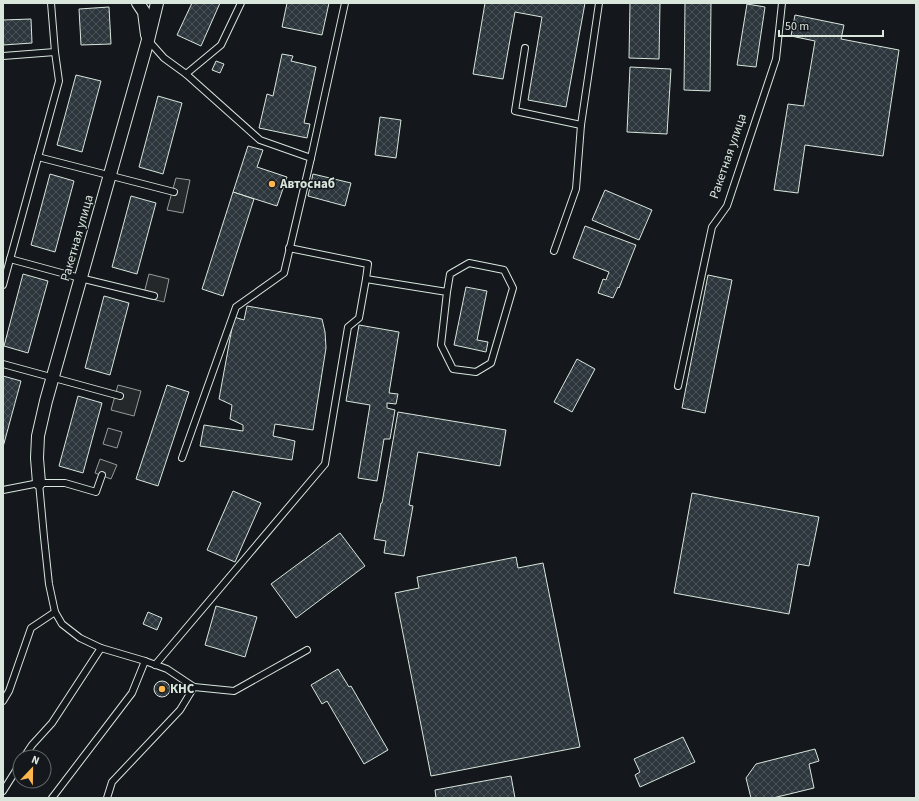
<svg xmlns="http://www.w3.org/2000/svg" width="919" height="801" font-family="'Source Sans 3',sans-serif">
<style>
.park{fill:#202428;stroke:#939e99}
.parking{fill:#24282b;stroke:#939e99}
.building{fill:url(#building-cross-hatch);stroke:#d8e6dc}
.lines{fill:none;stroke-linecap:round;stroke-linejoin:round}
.service-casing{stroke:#d8e6dc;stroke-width:8}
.minor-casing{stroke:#d8e6dc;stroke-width:14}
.service{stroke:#14181c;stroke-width:6}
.minor{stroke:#14181c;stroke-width:12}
.poi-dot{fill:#ffb74d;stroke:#14181c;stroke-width:1.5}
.labels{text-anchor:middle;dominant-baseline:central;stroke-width:3;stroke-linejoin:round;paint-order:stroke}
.street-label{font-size:13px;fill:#d8e6dc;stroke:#14181c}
.poi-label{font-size:13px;font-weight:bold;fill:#d8e6dc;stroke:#14181c;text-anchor:start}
</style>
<defs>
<pattern id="building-cross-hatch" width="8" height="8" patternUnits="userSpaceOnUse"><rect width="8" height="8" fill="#2c363c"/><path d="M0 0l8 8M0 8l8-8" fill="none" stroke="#4a5358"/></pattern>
</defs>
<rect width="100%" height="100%" fill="#14181c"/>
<!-- park -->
<polygon class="park" points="108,428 122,432 117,448 103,444"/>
<!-- parking -->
<g class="parking">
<polygon points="176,178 190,180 183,213 167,210"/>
<polygon points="149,274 169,279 164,302 143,297"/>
<polygon points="118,385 141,391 134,416 111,410"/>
<polygon points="100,459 117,465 111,479 95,473"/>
</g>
<!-- building -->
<g class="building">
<polygon points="192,3 220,3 201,46 177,35"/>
<polygon points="287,3 329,3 322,35 282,27"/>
<polygon points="485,3 585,3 566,107 528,100 542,17 515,12 503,79 473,74"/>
<polygon points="630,3 660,3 659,59 629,58"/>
<polygon points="685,3 711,3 710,91 684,90"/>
<polygon points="747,4 765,7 756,67 737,65"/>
<polygon points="109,7 111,44 81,45 79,9"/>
<polygon points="795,15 844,25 841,39 899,50 883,156 805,145 798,193 774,190 788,104 804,106 815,41 791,36"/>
<polygon points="31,19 32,43 3,45 3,20"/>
<polygon points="282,54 293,56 291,61 316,67 304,123 310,124 307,138 259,128 267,94 273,96"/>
<polygon points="216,61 224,64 220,73 212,70"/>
<polygon points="630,67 671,69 667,134 627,132"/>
<polygon points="76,75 101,81 82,152 57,145"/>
<polygon points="158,96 182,103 163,174 139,167"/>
<polygon points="380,117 401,120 396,158 375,155"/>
<polygon points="248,146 263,150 257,167 287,177 277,206 233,192"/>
<polygon points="50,174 74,181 55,252 31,245"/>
<polygon points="313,174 351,183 345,206 308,196"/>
<polygon points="605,190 652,210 639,240 592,220"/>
<polygon points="233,192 254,199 223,296 202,289"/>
<polygon points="131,196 156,203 137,274 112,267"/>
<polygon points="585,226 636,245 619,288 618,287 613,298 598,293 603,279 606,280 609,272 573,258"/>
<polygon points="23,274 48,281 28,353 4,346"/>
<polygon points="708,275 732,280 705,413 682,408"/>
<polygon points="466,287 487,291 477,340 488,342 486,352 454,345"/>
<polygon points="104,296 129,303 110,375 85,368"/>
<polygon points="247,306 322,319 325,332 326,348 313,430 275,424 273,436 295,441 292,460 200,446 204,425 243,431 243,425 230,419 232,405 219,399 234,317 244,320"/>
<polygon points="359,325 399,332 389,393 398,394 396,404 387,403 387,408 395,410 390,439 384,439 377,481 358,478 370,405 346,401"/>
<polygon points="577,359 595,369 572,412 554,402"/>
<polygon points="3,376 21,381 3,447"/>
<polygon points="167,385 189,392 158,486 136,479"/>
<polygon points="78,396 102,403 83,473 59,466"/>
<polygon points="398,412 506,430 500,466 418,452 409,505 413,506 404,556 384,553 386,541 374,539 381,503 382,503"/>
<polygon points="233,491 261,503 235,562 207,550"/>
<polygon points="692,493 819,517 809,566 798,564 789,614 674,593"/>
<polygon points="340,533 365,566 296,618 271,584"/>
<polygon points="516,557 518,568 543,563 580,747 431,776 395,593 419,588 417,577"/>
<polygon points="216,606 257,617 245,657 205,645"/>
<polygon points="148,612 162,618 157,630 143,624"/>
<polygon points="338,669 349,687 351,686 388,750 364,764 327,701 322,704 311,685"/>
<circle cx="162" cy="689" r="8"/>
<polygon points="683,737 695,762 640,787 635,775 640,772 634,759"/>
<polygon points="815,749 819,761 809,764 814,788 773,798 751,798 746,778 756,764"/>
<polygon points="511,776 515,798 436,798 435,790"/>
</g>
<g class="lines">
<!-- service casing -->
<g class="service-casing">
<g id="service">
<polyline points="148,40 164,58 186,74 260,140 311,158 284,273 236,307 182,458"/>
<polyline points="525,48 515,111 581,125"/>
<polyline points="3,56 55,52"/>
<polyline points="186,74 221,45 241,3"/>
<polyline points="38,157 174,192"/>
<polyline points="311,158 345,3"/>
<polyline points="289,248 368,264 366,279 447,292 450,274 469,263 504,270 513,288 491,363 476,372 453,369 441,345 447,292"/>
<polyline points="554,251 576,189 581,125 599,3"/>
<polyline points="10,259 80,278 154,296"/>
<polyline points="3,285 59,81 55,52 51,3"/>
<polyline points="3,364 120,396"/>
<polyline points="678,386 712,227 727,206 776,59 782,3"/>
<polyline points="39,483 44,537 49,584 55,612 62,624 80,638 101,648 145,661 167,669 194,687 180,710 112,782 107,798"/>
<polyline points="3,490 39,483 65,483 96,492 102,475"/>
<polyline points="155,665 325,464 348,327 359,318 366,279"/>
<polyline points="194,687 234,691 307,650"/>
<polyline points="3,701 9,691 31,628 55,612"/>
<polyline points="24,757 32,745 52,723 101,648"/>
<polyline points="3,791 20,764"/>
<polyline points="52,798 132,693 145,661"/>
</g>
</g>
<!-- minor casing -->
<g class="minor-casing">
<g id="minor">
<polyline points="138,3 144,12 147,35"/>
<polyline points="39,483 37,458 38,436 46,401 148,40 157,3"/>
</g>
</g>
<!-- service -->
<use href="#service" class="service"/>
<!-- minor -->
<use href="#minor" class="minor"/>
</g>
<!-- markers -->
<g class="poi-dot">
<circle cx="272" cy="184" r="4"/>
<circle cx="162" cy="689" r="4"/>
</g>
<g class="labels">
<!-- street labels -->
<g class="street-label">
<text transform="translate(728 156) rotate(-71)">Ракетная улица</text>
<text transform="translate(77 238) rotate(-74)">Ракетная улица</text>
</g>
<!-- poi labels -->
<g class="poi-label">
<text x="280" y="184">Автоснаб</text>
<text x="170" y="689">КНС</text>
</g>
</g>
<!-- border -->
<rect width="919" height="801" fill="none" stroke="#d8e6dc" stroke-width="8"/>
<!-- north arrow -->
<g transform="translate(32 769) rotate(22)"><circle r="19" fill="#14181c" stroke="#626a69"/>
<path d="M0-3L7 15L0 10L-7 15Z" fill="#ffb74d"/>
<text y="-6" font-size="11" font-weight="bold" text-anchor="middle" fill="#d8e6dc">N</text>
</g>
<!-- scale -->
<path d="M779 30v6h104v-6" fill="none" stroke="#d8e6dc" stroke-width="2"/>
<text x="785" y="30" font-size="12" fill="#d8e6dc" stroke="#14181c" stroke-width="3" paint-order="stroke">50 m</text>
</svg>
